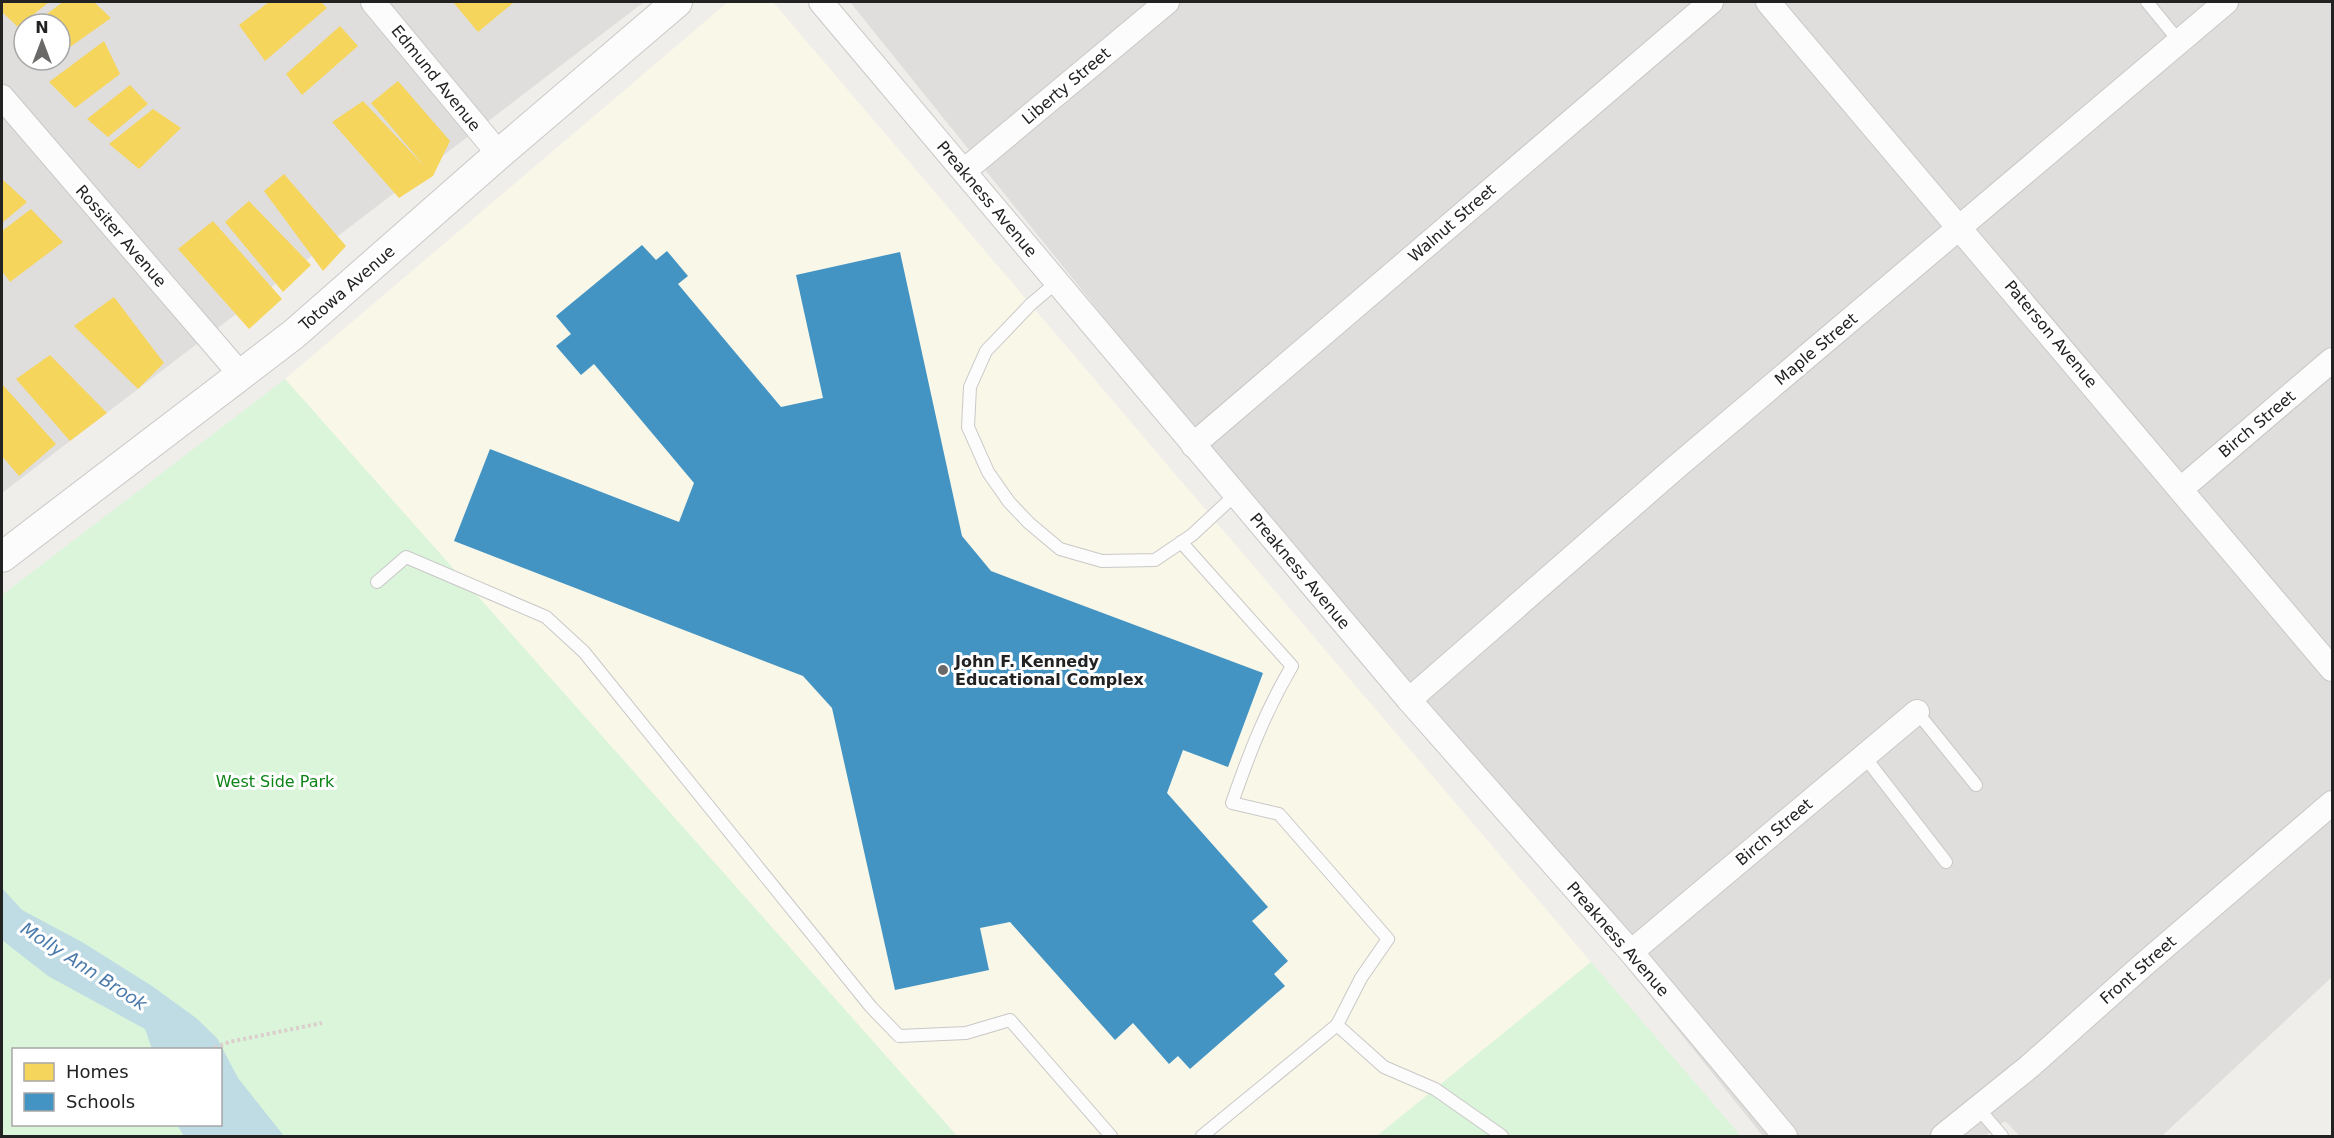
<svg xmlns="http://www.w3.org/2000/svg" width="2334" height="1138" font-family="'DejaVu Sans',sans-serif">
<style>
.residential{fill:#dfdedc;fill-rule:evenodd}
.education{fill:#f8f7e8}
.park{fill:#daf5da;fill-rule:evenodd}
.water{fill:#bfdbe3}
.homes{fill:#f6d55c}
.schools{fill:#4393c3}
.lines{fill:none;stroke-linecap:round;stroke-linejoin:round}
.service-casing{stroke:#c9c8c7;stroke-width:14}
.minor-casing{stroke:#c9c8c7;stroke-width:26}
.tertiary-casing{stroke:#c9c8c7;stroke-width:32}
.path{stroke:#dccecd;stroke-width:4;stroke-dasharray:3 3;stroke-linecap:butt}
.service{stroke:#fdfcfc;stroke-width:12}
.minor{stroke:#fdfcfc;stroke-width:24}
.tertiary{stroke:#fdfcfc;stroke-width:30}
.poi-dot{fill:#6a6968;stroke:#fff;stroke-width:2}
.labels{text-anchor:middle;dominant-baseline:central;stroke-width:6;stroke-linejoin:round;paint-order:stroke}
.street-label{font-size:16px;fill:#222;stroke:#fff}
.poi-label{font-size:16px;font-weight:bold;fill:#222;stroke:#fff;text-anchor:start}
.park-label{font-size:16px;fill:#0c8416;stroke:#fff}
.water-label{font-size:18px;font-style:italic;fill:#4a7aab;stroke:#fff}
</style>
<rect width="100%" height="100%" fill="#f0eeeb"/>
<!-- residential -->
<g class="residential">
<path d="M2,2H644L2,493ZM24,24H60V60H24Z"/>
<polygon points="850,2 2332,2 2332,977 2162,1136 2020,1136 2005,1121 1985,1136 1763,1136"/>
</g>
<!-- education -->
<polygon class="education" points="728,2 773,2 1591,962 1377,1136 957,1136 285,379"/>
<!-- park -->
<g class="park">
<path d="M285,379L957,1136H2V595ZM14,1050H220V1124H14Z"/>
<polygon points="1591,962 1741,1136 1377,1136"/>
</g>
<!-- water -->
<polygon class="water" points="2,888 22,910 82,942 152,986 196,1018 217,1038 238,1078 284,1136 184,1136 177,1125 220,1124 220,1050 152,1049 145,1029 48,976 2,940"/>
<!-- homes -->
<g class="homes">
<polygon points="2,2 49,2 18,27 2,12"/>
<polygon points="63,2 94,2 111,18 60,54 60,24 33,24"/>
<polygon points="269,2 321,2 327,8 265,61 239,25"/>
<polygon points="453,2 511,2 513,3 478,32"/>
<polygon points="340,26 358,46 302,95 286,74"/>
<polygon points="104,41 120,74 75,108 49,82"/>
<polygon points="398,81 450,141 433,176 399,198 332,122 363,101 426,168 371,103"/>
<polygon points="130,85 148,104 108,137 87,119"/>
<polygon points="153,109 181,128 139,169 109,144"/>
<polygon points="284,174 346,246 323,271 264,191"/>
<polygon points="2,179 27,202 2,223"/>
<polygon points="249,201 311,265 283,292 225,222"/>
<polygon points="31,209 63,242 10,282 2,271 2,231"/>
<polygon points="213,221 282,299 249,329 178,249"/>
<polygon points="114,297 164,363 138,389 74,326"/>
<polygon points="50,355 107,413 70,441 16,379"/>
<polygon points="2,384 56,444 19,476 2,456"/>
</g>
<!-- schools -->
<polygon class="schools" points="642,245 656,260 667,251 688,276 678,284 781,407 823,398 796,275 900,252 962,536 991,571 1263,673 1228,767 1183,750 1167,793 1268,907 1252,921 1288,961 1274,974 1285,986 1190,1069 1178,1056 1169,1064 1133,1023 1115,1040 1010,922 980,928 989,970 895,990 832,708 803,676 454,541 490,449 679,522 694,483 594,364 581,375 556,346 571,334 556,316"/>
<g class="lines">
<!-- service casing -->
<g class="service-casing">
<g id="service">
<polyline points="2147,2 2179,41"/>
<polyline points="1057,282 1031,304 986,351 970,387 968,427 988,472 1009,502 1029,523 1060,549 1102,561 1155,560 1192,535 1235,495"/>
<path d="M1181,542L1292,666C1265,712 1249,754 1232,803L1279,814L1388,939L1361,978L1337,1025L1384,1067L1435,1089L1502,1136"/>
<polyline points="377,582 406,557 546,617 584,652 871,1007 899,1036 966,1033 1010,1020 1111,1136"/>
<polyline points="1917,712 1976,785"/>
<polyline points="1864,756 1946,862"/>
<polyline points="1978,1108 2002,1136"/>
<polyline points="1202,1136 1337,1025"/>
</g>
</g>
<!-- minor casing -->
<g class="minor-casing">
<g id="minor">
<polyline points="373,2 499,154"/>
<polyline points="821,2 1409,700 1631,952 1785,1136"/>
<polyline points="1768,2 2332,669"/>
<polyline points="2,97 241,375"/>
<polyline points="964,171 1167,2"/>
<polyline points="1193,445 1711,2"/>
<polyline points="2181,489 2332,360"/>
<polyline points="1409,700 1675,468 2226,2"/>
<polyline points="1631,952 1917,712"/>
<polyline points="1943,1136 2030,1066 2142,966 2332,803"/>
</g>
</g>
<!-- tertiary casing -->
<g class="tertiary-casing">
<polyline id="tertiary" points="2,557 294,334 499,154 677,2"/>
</g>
<!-- path -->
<polyline class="path" points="209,1050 229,1042 322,1023"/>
<!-- service -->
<use href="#service" class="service"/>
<!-- minor -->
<use href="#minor" class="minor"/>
<!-- tertiary -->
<use href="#tertiary" class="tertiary"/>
</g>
<!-- markers -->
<circle class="poi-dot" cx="943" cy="670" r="6"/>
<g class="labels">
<!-- street labels -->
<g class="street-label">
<text transform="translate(436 78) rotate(51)">Edmund Avenue</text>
<text transform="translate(1066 86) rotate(-40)">Liberty Street</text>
<text transform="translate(987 199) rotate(50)">Preakness Avenue</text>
<text transform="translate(1452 223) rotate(-41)">Walnut Street</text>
<text transform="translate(121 236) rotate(49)">Rossiter Avenue</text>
<text transform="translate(347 288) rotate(-41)">Totowa Avenue</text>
<text transform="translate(2051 334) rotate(50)">Paterson Avenue</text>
<text transform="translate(1816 349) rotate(-40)">Maple Street</text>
<text transform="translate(2257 424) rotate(-40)">Birch Street</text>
<text transform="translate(1300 571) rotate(50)">Preakness Avenue</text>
<text transform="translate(1774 832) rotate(-40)">Birch Street</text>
<text transform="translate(1618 939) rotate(49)">Preakness Avenue</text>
<text transform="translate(2138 970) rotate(-41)">Front Street</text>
</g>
<!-- poi labels -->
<g class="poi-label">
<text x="955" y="661">John F. Kennedy<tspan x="955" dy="18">Educational Complex</tspan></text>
</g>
<!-- park labels -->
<g class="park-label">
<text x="275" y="781">West Side Park</text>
</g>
<!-- water labels -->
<g class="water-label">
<text transform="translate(84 966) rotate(33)">Molly Ann Brook</text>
</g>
</g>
<!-- border -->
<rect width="2334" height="1138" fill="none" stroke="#222222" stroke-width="6"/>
<!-- legend -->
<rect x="12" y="1048" width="210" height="78" fill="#ffffff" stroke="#a7a7a7" stroke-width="1.5"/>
<rect x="24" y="1063" width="30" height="18" fill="#f6d55c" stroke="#a7a7a7" stroke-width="1.5"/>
<text x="66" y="1078" font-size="18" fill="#222222">Homes</text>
<rect x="24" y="1093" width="30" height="18" fill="#4393c3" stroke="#a7a7a7" stroke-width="1.5"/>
<text x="66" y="1108" font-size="18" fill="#222222">Schools</text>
<!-- north arrow -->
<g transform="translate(42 42)"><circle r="28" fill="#ffffff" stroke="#a7a7a7" stroke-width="1.5"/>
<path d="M0-4.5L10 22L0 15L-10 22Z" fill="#6a6968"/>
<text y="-9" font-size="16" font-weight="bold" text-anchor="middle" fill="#222222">N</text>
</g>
</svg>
